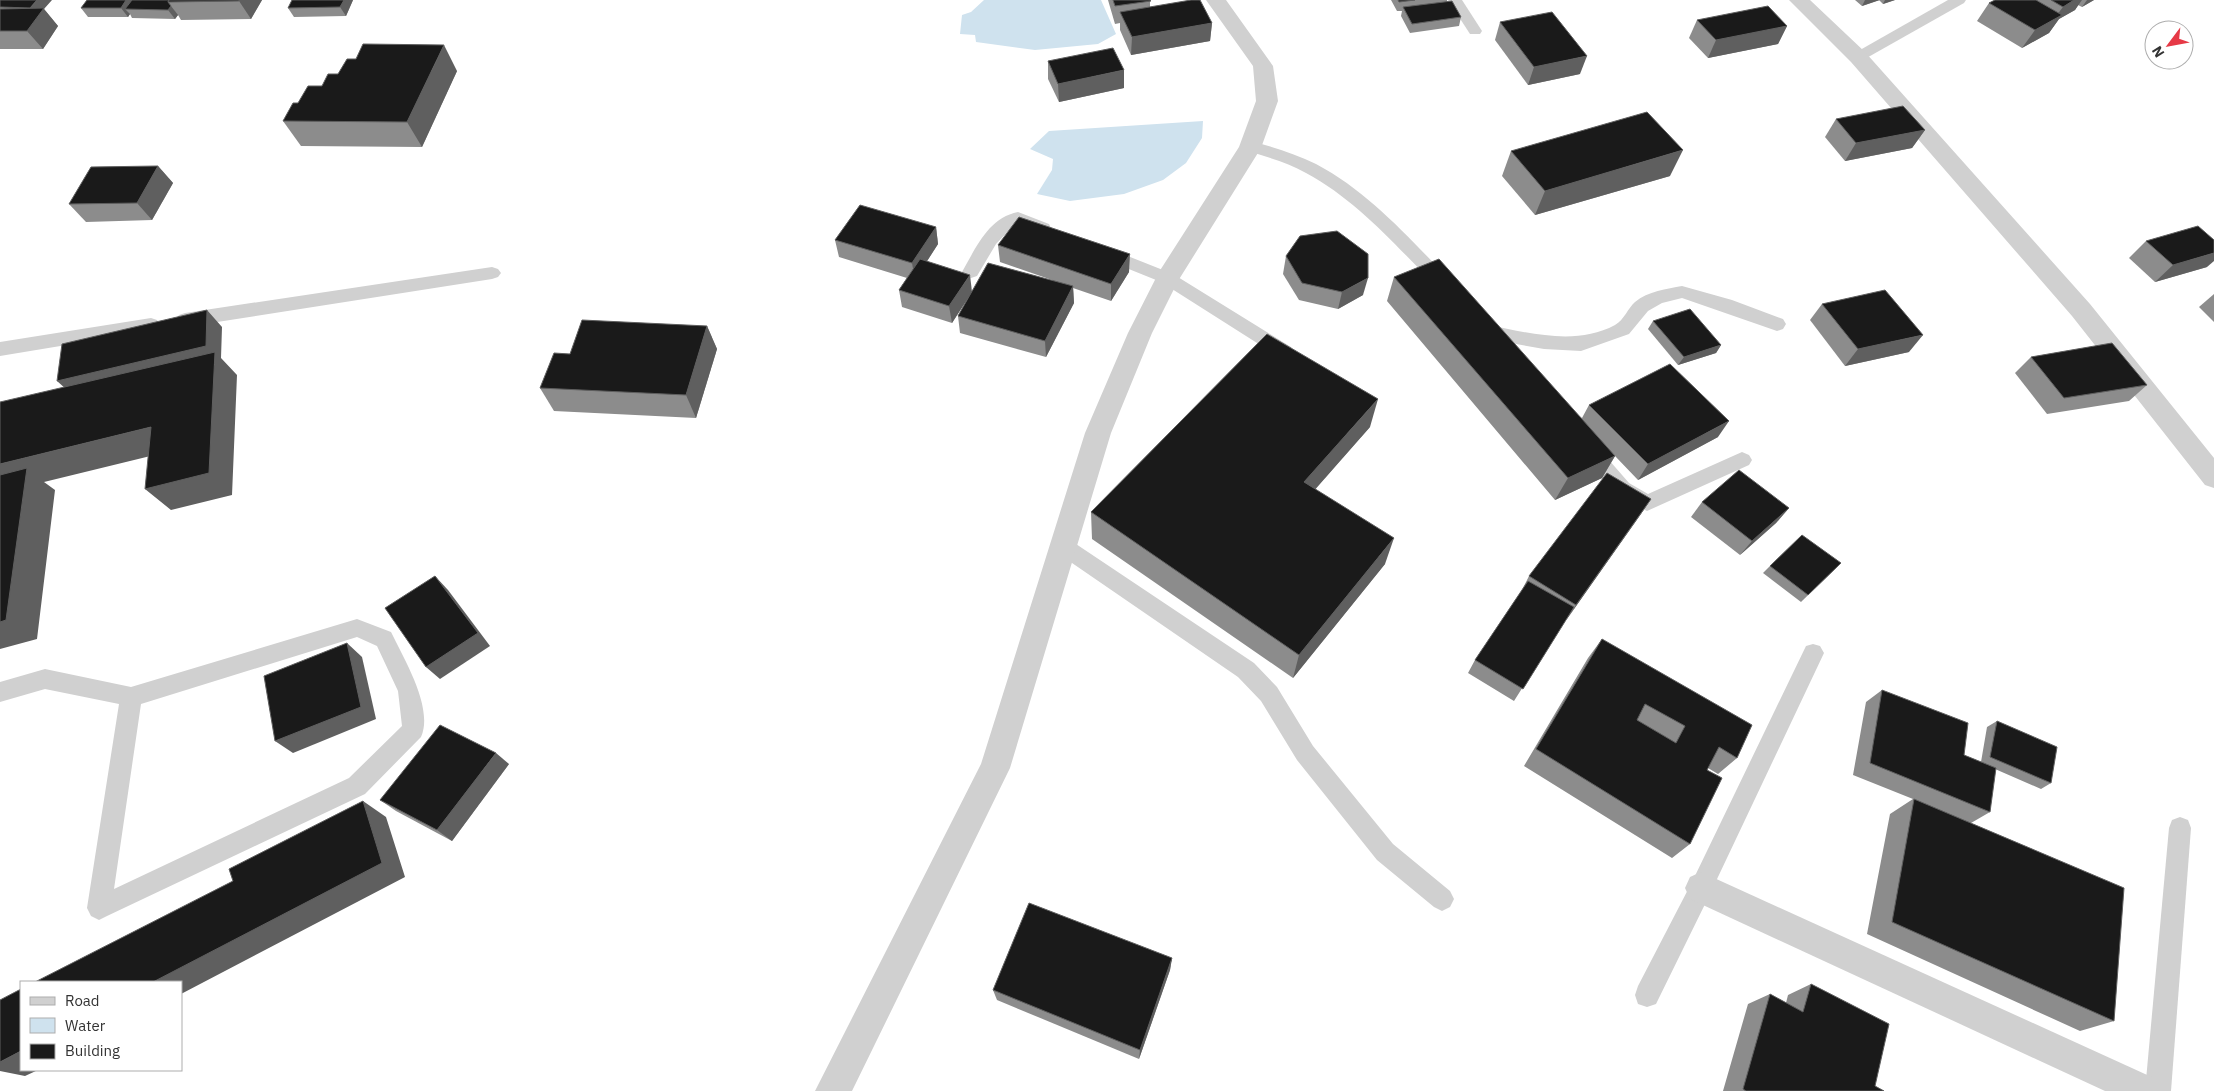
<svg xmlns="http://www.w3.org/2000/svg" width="2214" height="1091" font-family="'IBM Plex Sans',sans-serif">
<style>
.water{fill:#cfe2ee}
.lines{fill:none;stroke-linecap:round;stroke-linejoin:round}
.service{fill:#d0d0d0;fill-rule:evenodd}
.minor{fill:#d0d0d0;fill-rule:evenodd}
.wall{fill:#8c8c8c}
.shaded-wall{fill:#5f5f5f}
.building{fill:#1a1a1a;stroke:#5f5f5f;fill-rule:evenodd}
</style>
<rect width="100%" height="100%" fill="#fff"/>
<!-- water -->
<g class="water">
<polygon points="984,0 1101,0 1116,34 1098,44 1035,50 976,42 975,35 960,34 962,15 971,12"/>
<polygon points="1203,121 1202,138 1186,163 1163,180 1124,194 1070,201 1037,194 1052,170 1053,159 1030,149 1049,131"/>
</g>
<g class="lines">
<!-- service -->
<g class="service">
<polygon points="1448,0 1462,0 1482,31 1480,34 1470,34"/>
<polygon points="1948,0 1966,0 1964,3 1863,60 1853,60 1851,57 1853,54"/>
<path d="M1251,141C1273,147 1296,154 1316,164C1369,192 1409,238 1450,280L1453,284L1450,288L1444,290L1438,288C1397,247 1358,201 1306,173C1287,162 1266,157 1245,150L1243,146L1245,142Z"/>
<path d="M1018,212L1049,224L1051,228L1049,232C1036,236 1028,224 1015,224L996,244L977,276L971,278L965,276L962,272C976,248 988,218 1018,212Z"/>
<polygon points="1105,247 1173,274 1291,347 1294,352 1291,357 1285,359 1279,357 1161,282 1099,257 1096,253 1099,249"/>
<polygon points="492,267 498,269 501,273 498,277 492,279 185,327 179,325 176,320 179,315 185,313"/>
<path d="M1682,286L1732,300L1783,319L1786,324L1783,329L1777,331L1682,298L1662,303L1648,311L1629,334L1581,351L1544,349L1488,339L1482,337L1479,332L1482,327L1488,325C1530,333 1576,346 1615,325C1624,320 1628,308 1635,302C1648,291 1667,289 1682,286Z"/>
<polygon points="151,318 157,320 160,325 157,330 0,356 0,342"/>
<polygon points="1588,441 1595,444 1629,483 1648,494 1742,452 1749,455 1752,460 1749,465 1647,511 1615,495 1578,449 1581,444"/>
<polygon points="1063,538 1070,540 1254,663 1277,687 1313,746 1393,844 1450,891 1454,899 1450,907 1442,911 1434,907 1377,860 1297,760 1261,701 1238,677 1056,552 1053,546 1056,540"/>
<path d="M357,619L391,632C404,659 434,708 421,737L365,794L107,916L99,920L91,916L87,908L119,704L45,689L0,702V682L45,669L131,687ZM357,637L377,646L398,691L402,726L349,778L114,889L141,704Z"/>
<polygon points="1813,644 1820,646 1824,653 1709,896 1656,1004 1647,1007 1638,1004 1635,995 1638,986 1693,880 1806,646"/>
<polygon points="2180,817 2188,820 2191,828 2171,1091 2145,1091 2169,828 2172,820"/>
</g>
<!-- minor -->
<g class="minor">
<polygon points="1206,0 1226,0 1273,66 1278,101 1261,148 1178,281 1152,333 1111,433 1010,768 852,1091 815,1091 981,764 1085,433 1128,333 1159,272 1239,147 1256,101 1253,66"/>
<polygon points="1789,0 1810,0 1865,52 2090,304 2214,458 2214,488 2205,485 2072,316 1851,62"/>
<polygon points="1701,872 2156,1079 2162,1091 2105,1091 1690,899 1685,888 1690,877"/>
</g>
</g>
<!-- wall -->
<g class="wall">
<polygon points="0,0 44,9 58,26 43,49 0,49"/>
<polygon points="87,0 262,0 251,19 181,20 178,15 175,19 132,18 130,14 128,17 88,17 81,8"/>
<polygon points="353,0 346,16 294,17 288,8"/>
<polygon points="1108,0 1150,0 1150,7 1212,23 1210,41 1131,55 1120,30 1120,23 1115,24"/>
<polygon points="1391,0 1447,0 1447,1 1461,17 1459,26 1410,33 1401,16 1402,11 1397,11"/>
<polygon points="1855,0 1895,0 1883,4 1879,0 1862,6"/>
<polygon points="1995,0 2094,0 2082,7 2078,5 2075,10 2059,19 2049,33 2022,48 1977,21 1989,3"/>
<polygon points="1697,20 1787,26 1778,44 1708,58 1689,38"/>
<polygon points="1500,22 1580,74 1528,85 1495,40"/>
<polygon points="1048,61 1124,88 1059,102 1048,79"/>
<polygon points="457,71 422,147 301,146 283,121 298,103 338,74"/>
<polygon points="1836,119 1925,130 1912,148 1845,161 1825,137"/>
<polygon points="1511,151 1670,176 1535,215 1502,176"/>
<polygon points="158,166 173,183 152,220 86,222 69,204"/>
<polygon points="936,227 938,244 927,261 972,292 1052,280 1000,262 998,245 1129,272 1111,301 1073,288 1074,303 1046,357 960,333 958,316 971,293 952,323 902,307 899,290 907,278 839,257 835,240"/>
<polygon points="2146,241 2207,267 2155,282 2129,258"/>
<polygon points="1286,256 1363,295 1338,309 1299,300 1283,274"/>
<polygon points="1394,277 1582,418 1589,405 1718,437 1638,480 1615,456 1602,478 1555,500 1387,301"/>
<polygon points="2214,294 2214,322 2199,307"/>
<polygon points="1822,304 1909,352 1845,366 1810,320"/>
<polygon points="1653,321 1721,345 1716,353 1678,365 1648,329"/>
<polygon points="707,326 717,349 696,418 554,411 540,388 570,354"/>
<polygon points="2031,357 2147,385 2129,401 2047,414 2015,373"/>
<polygon points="1370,427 1315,489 1385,564 1293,678 1092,539 1091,512"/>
<polygon points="1651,499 1567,619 1566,619 1514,701 1468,673 1475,660 1522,590 1529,576"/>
<polygon points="1702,502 1789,508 1776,523 1740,555 1691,517"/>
<polygon points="1841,563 1801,602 1763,573 1770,566"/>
<polygon points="1602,639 1737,758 1718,774 1708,768 1690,844 1672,858 1524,766 1588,658"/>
<polygon points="1882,690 1964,755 1981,762 1987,727 1997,721 2051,783 2041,789 1995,769 1990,812 1971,823 2114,1021 2080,1031 1867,934 1890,814 1913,799 1853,775 1866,702"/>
<polygon points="509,764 452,841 396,811 380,800"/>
<polygon points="1172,958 1170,970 1139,1059 997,1000 993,990"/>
<polygon points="1811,984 1875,1086 1884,1091 1723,1091 1748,1004 1770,994 1786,1003 1788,995"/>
</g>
<!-- shaded-wall -->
<g class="shaded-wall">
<polygon points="37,0 52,0 44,9 58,26 43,49 27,31 30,8"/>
<polygon points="126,0 140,0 125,9 130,14 128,17 121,8"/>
<polygon points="239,0 262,0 251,19 239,1"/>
<polygon points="344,0 353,0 346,16 340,7"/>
<polygon points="1865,0 1880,0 1862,6"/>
<polygon points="1885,0 1895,0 1883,4"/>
<polygon points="2074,0 2082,0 2075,10 2059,19 2049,33 2022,48 2035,30 2053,20 2063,7"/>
<polygon points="2087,0 2094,0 2082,7"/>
<polygon points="171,6 178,15 175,19 168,10"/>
<polygon points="1212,23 1210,41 1131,55 1132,37"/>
<polygon points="1787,26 1778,44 1708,58 1716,40"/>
<polygon points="444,45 457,71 422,147 407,122"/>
<polygon points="1587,56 1580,74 1528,85 1534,67"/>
<polygon points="1124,70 1124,88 1059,102 1058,84"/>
<polygon points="1925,130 1912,148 1845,161 1856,143"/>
<polygon points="1683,150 1670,176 1535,215 1545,191"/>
<polygon points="158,166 173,183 152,220 137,203"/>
<polygon points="936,227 938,244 915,280 912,263"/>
<polygon points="2214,253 2214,261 2207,267 2155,282 2173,265"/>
<polygon points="1130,254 1129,272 1111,301 1111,284"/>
<polygon points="970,275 972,292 952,323 949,306"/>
<polygon points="1368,278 1363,295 1338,309 1342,292"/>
<polygon points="1073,286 1074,303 1046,357 1045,341"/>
<polygon points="207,310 222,327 221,358 237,375 232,495 171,510 145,489 215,364 76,398 57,381"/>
<polygon points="707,326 717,349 696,418 686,395"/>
<polygon points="1923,335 1909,352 1845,366 1858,349"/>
<polygon points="1721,345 1716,353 1678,365 1684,357"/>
<polygon points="1378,399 1370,427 1298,509 1304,482"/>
<polygon points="1729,421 1718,437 1638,480 1648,464"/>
<polygon points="151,427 175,450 44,482 55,490 37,639 0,649 0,464"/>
<polygon points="1615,456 1602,478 1555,500 1568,478"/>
<polygon points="1651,499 1641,514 1567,619 1576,605"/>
<polygon points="1789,508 1776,523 1740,555 1752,541"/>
<polygon points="1394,538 1385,564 1293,678 1299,655"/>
<polygon points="435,576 448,590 490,646 440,679 426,667"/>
<polygon points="347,643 362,657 376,719 293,753 275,741"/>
<polygon points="496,753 509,764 452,841 437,830"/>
<polygon points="363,801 386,817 405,877 181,994 181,982 153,982"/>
<polygon points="1172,958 1170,970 1139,1059 1140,1050"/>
<polygon points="21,1051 21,1070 38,1070 25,1076 0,1071 0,1062"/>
</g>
<!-- building -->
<g class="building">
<polygon points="0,0 37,0 30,8 0,7"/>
<polygon points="87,0 126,0 121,8 81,8"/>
<polygon points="132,0 169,0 168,2 171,6 168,10 125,9"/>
<polygon points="169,0 239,0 239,1 168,2"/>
<polygon points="292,0 344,0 340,7 288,8"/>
<polygon points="1113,0 1150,0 1151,1 1115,6"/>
<polygon points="1191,0 1200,0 1212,23 1132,37 1120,12"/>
<polygon points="1398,0 1415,0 1399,2"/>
<polygon points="1995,0 2036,0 2062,15 2035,30 1989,3"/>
<polygon points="2051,0 2074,0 2063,7"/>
<polygon points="1452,1 1461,17 1412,24 1403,7"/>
<polygon points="1768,6 1787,26 1716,40 1697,20"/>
<polygon points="44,8 27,31 0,31 0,9"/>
<polygon points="1552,12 1587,56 1534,67 1500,22"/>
<polygon points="363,44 444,45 407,122 283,121 293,103 298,103 308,86 322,86 328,74 338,74 347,59 356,59"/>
<polygon points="1113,48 1124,70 1058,84 1048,61"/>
<polygon points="1903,106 1925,130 1856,143 1836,119"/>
<polygon points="1647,112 1683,150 1545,191 1511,151"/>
<polygon points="158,166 137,203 69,204 91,167"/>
<polygon points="860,205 936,227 912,263 835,240"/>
<polygon points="1019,217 1130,254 1111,284 998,245"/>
<polygon points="2198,226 2214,240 2214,253 2173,265 2146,241"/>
<polygon points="1337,231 1368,254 1368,278 1342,292 1302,283 1286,256 1300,236"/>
<polygon points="920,259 970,275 949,306 899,290"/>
<polygon points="1439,259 1615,456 1568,478 1394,277"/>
<polygon points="988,263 1073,286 1045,341 958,316"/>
<polygon points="1885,290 1923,335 1858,349 1822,304"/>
<polygon points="1690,309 1721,345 1684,357 1653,321"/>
<polygon points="207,310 206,346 57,381 62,344"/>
<polygon points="582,320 707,326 686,395 540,388 554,353 570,354"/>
<polygon points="1267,334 1378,399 1304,482 1394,538 1299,655 1091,512"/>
<polygon points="2112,343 2147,385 2064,398 2031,357"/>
<polygon points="215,352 209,473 145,489 151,427 0,464 0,402"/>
<polygon points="1670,364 1729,421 1648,464 1589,405"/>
<polygon points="27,468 6,620 0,622 0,475"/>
<polygon points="1739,470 1789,508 1752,541 1702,502"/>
<polygon points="1607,473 1651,499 1576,605 1529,576"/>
<polygon points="1802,535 1841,563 1808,595 1770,566"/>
<polygon points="435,576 478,633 426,667 385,608"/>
<polygon points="1528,581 1574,607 1523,689 1475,660"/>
<path d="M1602,639L1752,725L1737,758L1719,747L1707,770L1722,778L1690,844L1536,749ZM1645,704L1685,726L1676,743L1637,720Z"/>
<polygon points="347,643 361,707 275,741 264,676"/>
<polygon points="1882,690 1968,723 1964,755 1996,768 1990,812 1870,763"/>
<polygon points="1997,721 2057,747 2051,783 1990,757"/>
<polygon points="440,725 496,753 437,830 380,800"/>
<polygon points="1914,799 2124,888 2114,1021 1892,922"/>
<polygon points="363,801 382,863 153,982 35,982 233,881 229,869"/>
<polygon points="1029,903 1172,958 1140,1050 993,990"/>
<polygon points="1811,984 1889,1024 1875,1086 1884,1091 1746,1091 1743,1089 1770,994 1803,1012"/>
<polygon points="21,989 21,1051 0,1062 0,1000"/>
</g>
<!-- legend -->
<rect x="20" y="981" width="162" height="90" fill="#ffffff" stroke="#adadad"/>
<rect x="30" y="997" width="25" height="8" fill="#d0d0d0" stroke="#adadad"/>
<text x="65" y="1006" font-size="15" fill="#333333">Road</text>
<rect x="30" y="1018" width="25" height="15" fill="#cfe2ee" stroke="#adadad"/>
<text x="65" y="1031" font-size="15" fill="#333333">Water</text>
<rect x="30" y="1044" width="25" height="15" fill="#1a1a1a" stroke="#adadad"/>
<text x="65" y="1056" font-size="15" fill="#333333">Building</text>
<!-- north arrow -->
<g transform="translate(2169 45) rotate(238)"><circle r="24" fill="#ffffff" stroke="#adadad"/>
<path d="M0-4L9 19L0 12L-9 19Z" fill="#e63946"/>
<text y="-8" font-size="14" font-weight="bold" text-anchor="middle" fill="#333333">N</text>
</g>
</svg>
